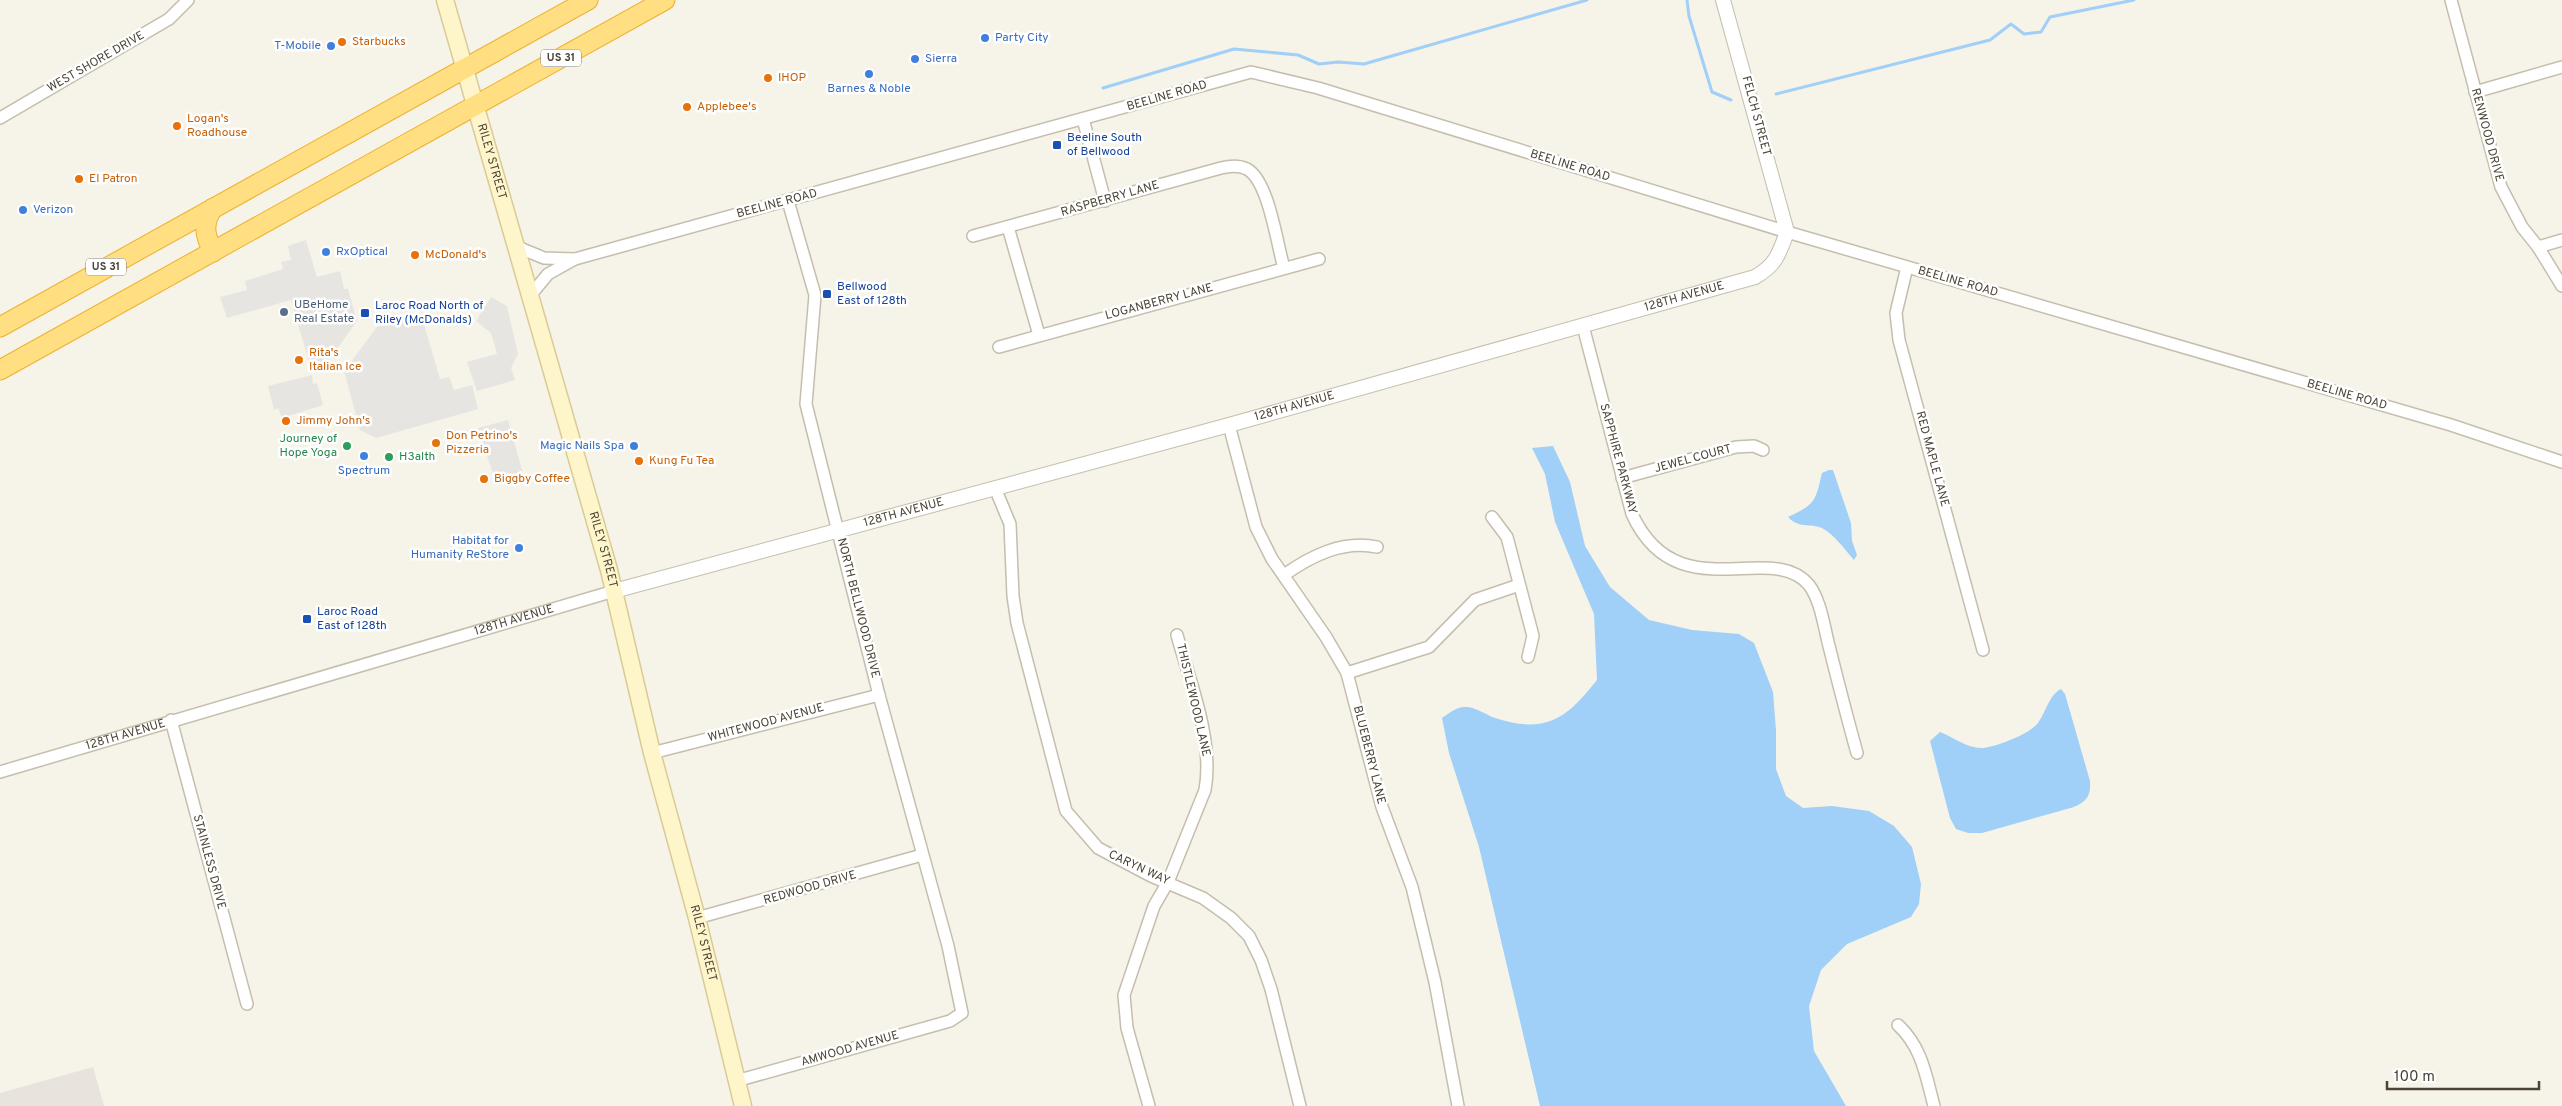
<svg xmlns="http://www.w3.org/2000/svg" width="2562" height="1106" font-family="Overpass,sans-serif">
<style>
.industrial{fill:#e8e4dd}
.parking{fill:#e7e5e1}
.water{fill:#a0cff7}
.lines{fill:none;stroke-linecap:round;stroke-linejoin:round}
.stream{stroke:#a0cff7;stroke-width:3}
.minor-casing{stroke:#c5bead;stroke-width:14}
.tertiary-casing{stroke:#c5bead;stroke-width:16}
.secondary-casing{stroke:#dacb95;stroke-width:19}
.trunk-casing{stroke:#ecb12d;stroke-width:21}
.minor{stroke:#fff;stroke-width:11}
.tertiary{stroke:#fff;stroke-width:14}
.secondary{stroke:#fff5ca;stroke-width:16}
.trunk{stroke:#ffdf82;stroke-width:19}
.shop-dot{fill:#3f7fe0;stroke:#fff;stroke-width:2}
.food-dot{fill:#e8710a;stroke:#fff;stroke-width:2}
.transit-dot{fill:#1a4fb4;stroke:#fff;stroke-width:2}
.service-dot{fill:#5c6f8a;stroke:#fff;stroke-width:2}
.leisure-dot{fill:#2e9e5b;stroke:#fff;stroke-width:2}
.labels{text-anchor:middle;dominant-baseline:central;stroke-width:5;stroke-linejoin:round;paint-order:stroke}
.shield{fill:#fff;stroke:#817c72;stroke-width:1}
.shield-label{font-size:11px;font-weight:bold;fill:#4b4436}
.shop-label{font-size:12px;fill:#366cbe;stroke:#fff;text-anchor:start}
.food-label{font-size:12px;fill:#c56008;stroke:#fff;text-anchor:start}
.street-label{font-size:12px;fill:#4b4436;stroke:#fff}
.transit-label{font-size:12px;fill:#164399;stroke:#fff;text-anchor:start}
.service-label{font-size:12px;fill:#4e5e75;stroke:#fff;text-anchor:start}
.leisure-label{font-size:12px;fill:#27864d;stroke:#fff;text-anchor:end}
</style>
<rect width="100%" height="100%" fill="#f6f3e9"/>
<!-- industrial -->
<polygon class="industrial" points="93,1067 104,1106 0,1106 0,1093"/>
<!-- parking -->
<g class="parking">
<polygon points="306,240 317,277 340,271 344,289 348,289 357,321 325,366 311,369 291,300 227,318 220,297 247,290 245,281 283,269 281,262 291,260 288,246"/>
<polygon points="491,297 507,306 518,354 511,368 515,380 477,391 467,362 497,354 491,333 476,321"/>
<polygon points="421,314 440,379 449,377 454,390 472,385 478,409 376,438 360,430 344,371 377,327"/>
<polygon points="312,375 313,384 317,383 323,405 282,418 278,408 274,410 268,386"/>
<polygon points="508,420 524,477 515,479 500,473 493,474 478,428"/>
</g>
<!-- water -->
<g class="water">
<path d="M1553,446L1570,482L1585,546L1610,587L1649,620L1692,630L1739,634L1754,643L1773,692L1776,731V769L1786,796L1803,808L1832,806L1869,811L1894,826L1912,847L1921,884L1919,904L1911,917L1847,944L1821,970L1809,1006L1814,1051L1846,1106H1540L1479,847L1449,753L1442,718C1449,713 1458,706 1466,707C1475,707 1487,715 1495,718C1546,734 1565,720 1597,680L1594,614L1555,522L1545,474L1532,448Z"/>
<path d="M1829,470H1833L1851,523L1852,541L1857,555L1854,560C1845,550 1835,535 1822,528C1810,523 1799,529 1788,517C1815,504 1815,503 1822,473Z"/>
<path d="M2061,689L2065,694L2090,781C2091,796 2087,801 2074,807L1982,833H1968L1956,829L1950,818L1930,741L1940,732C1953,737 1968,749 1983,748C1998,746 2029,734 2038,723C2046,712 2049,695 2061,689Z"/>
</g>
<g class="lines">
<!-- stream -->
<g class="stream">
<polyline points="1687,0 1689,16 1712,92 1731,100"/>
<polyline points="1103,88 1234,49 1298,55 1319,64 1338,62 1364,64 1587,0"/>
<polyline points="1776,94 1990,40 2011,24 2024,34 2041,32 2050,17 2134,0"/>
</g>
<!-- minor casing -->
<g class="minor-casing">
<g id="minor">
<polyline points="2451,0 2501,187 2522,227 2538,247 2562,286"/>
<polyline points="2475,92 2562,67"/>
<polyline points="0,118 169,19 188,0"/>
<polyline points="1083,119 1105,201"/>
<polyline points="1008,227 1039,335"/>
<path d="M973,236L1221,168C1229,166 1239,165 1247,169C1269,181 1277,245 1284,268"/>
<polyline points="515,246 544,258 575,259 548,274 529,297"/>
<polyline points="2538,247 2562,240"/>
<polyline points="575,259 1251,72 1318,88 1787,232 2451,425 2562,462"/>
<polyline points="1907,267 1896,313 1899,340 1983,650"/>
<path d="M1583,326L1632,514C1677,612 1771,539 1809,585C1821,601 1824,627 1829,646C1838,682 1847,717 1857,753"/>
<polyline points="999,347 1319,259"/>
<polyline points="1229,425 1256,527 1272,559 1326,637 1347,673 1382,807 1412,887 1435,982 1458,1106"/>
<polyline points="1622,478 1736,447 1754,446 1763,450"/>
<polyline points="995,488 1010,524 1013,596 1017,623 1066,811 1098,848 1151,876 1203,898 1231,918 1249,936 1261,960 1271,989 1300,1106"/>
<polyline points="1492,517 1507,537 1533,636 1528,657"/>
<path d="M1284,575C1311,556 1342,540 1377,547"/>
<polyline points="1347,673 1429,647 1475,600 1519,585"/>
<polyline points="171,720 247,1004"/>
<polyline points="652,753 879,695"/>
<path id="s1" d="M0,772L614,591"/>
<polyline points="697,918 922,855"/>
<path d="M1898,1025C1922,1047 1926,1076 1934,1106"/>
<polyline points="736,1081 950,1021 962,1013 948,946 879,695 806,404 815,295 788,201"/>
<path d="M1149,1106L1127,1028L1124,995L1154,906L1168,882L1205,790C1214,741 1190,682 1177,635"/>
</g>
</g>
<!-- tertiary casing -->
<g class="tertiary-casing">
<g id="tertiary">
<path id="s2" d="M614,591L1229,425L1755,277C1776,265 1779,254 1787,232L1723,0"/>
</g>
</g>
<!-- secondary casing -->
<g class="secondary-casing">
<g id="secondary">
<path id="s3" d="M445,0L609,570L652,753L697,918L743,1106"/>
</g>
</g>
<!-- trunk casing -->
<g class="trunk-casing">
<g id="trunk">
<path d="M213,252C205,236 202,224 213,208"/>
<polyline points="0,327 588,0"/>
<polyline points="0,370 665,0"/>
</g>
</g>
<!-- minor -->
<use href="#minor" class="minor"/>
<!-- tertiary -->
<use href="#tertiary" class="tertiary"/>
<!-- secondary -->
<use href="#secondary" class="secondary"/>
<!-- trunk -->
<use href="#trunk" class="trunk"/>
</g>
<!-- markers -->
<g class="shop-dot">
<circle cx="985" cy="38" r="5"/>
<circle cx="331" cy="46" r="5"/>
<circle cx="915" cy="59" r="5"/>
<circle cx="869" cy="74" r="5"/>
<circle cx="23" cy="210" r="5"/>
<circle cx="326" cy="252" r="5"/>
<circle cx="634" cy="446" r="5"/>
<circle cx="364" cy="456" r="5"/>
<circle cx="519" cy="548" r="5"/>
</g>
<g class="food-dot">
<circle cx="342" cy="42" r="5"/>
<circle cx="768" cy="78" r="5"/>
<circle cx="687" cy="107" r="5"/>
<circle cx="177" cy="126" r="5"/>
<circle cx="79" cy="179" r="5"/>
<circle cx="415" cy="255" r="5"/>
<circle cx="299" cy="360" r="5"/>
<circle cx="286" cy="421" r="5"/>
<circle cx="436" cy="443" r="5"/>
<circle cx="639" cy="461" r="5"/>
<circle cx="484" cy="479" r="5"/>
</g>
<g class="transit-dot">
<rect x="1052" y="140" width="10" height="10" rx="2.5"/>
<rect x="822" y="289" width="10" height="10" rx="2.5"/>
<rect x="360" y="308" width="10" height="10" rx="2.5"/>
<rect x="302" y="614" width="10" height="10" rx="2.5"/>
</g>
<circle class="service-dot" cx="284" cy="312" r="5"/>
<g class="leisure-dot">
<circle cx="347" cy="446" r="5"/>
<circle cx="389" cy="457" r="5"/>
</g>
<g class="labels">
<!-- shield labels -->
<g class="shield">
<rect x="541" y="49.5" width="40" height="17" rx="4"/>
<rect x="86" y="258.5" width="40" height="17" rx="4"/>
</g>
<g class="shield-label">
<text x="561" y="58">US 31</text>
<text x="106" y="267">US 31</text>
</g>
<!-- shop labels -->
<g class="shop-label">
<text x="995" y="38">Party City</text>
<text x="321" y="46" text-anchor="end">T-Mobile</text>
<text x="925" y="59">Sierra</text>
<text x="869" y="89" text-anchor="middle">Barnes &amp; Noble</text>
<text x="33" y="210">Verizon</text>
<text x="336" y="252">RxOptical</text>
<text x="624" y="446" text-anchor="end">Magic Nails Spa</text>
<text x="364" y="471" text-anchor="middle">Spectrum</text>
<text x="509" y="541" text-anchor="end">Habitat for<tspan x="509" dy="14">Humanity ReStore</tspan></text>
</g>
<!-- food labels -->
<g class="food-label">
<text x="352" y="42">Starbucks</text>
<text x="778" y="78">IHOP</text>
<text x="697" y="107">Applebee's</text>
<text x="187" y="119">Logan's<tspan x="187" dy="14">Roadhouse</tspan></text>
<text x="89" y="179">El Patron</text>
<text x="425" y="255">McDonald's</text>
<text x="309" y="353">Rita's<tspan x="309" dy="14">Italian Ice</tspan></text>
<text x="296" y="421">Jimmy John's</text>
<text x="446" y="436">Don Petrino's<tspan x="446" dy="14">Pizzeria</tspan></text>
<text x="649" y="461">Kung Fu Tea</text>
<text x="494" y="479">Biggby Coffee</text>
</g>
<!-- street labels -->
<g class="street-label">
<text transform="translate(96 62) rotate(-30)">WEST SHORE DRIVE</text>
<text transform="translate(1167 96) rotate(-16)">BEELINE ROAD</text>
<text transform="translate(1756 116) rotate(75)">FELCH STREET</text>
<text transform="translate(2487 135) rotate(75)">RENWOOD DRIVE</text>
<text stroke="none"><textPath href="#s3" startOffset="168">RILEY STREET</textPath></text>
<text transform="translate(1570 166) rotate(17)">BEELINE ROAD</text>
<text transform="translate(1110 199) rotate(-16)">RASPBERRY LANE</text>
<text transform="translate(777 204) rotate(-15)">BEELINE ROAD</text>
<text transform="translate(1958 282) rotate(16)">BEELINE ROAD</text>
<text stroke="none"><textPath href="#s2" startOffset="1110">128TH AVENUE</textPath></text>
<text transform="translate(1159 302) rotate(-15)">LOGANBERRY LANE</text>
<text transform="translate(2347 395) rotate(16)">BEELINE ROAD</text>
<text stroke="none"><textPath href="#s2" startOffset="705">128TH AVENUE</textPath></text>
<text transform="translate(1618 459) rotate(75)">SAPPHIRE PARKWAY</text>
<text transform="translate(1693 459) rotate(-15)">JEWEL COURT</text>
<text transform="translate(1932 459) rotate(75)">RED MAPLE LANE</text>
<text stroke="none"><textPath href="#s2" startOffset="300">128TH AVENUE</textPath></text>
<text stroke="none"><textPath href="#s3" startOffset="572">RILEY STREET</textPath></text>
<text transform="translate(858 608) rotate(76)">NORTH BELLWOOD DRIVE</text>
<text stroke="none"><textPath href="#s1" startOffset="536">128TH AVENUE</textPath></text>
<text transform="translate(1193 700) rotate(77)">THISTLEWOOD LANE</text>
<text transform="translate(766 723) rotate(-15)">WHITEWOOD AVENUE</text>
<text stroke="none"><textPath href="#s1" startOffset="131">128TH AVENUE</textPath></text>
<text transform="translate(1369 755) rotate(76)">BLUEBERRY LANE</text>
<text transform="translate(209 862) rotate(75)">STAINLESS DRIVE</text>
<text transform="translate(1139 868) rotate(25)">CARYN WAY</text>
<text transform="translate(810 888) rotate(-16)">REDWOOD DRIVE</text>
<text stroke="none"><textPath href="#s3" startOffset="978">RILEY STREET</textPath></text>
<text transform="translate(850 1049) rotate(-16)">AMWOOD AVENUE</text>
</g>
<!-- transit labels -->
<g class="transit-label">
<text x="1067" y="138">Beeline South<tspan x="1067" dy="14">of Bellwood</tspan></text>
<text x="837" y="287">Bellwood<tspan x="837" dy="14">East of 128th</tspan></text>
<text x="375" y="306">Laroc Road North of<tspan x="375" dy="14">Riley (McDonalds)</tspan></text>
<text x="317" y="612">Laroc Road<tspan x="317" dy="14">East of 128th</tspan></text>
</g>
<!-- service labels -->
<g class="service-label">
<text x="294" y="305">UBeHome<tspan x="294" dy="14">Real Estate</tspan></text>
</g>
<!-- leisure labels -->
<g class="leisure-label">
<text x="337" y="439">Journey of<tspan x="337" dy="14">Hope Yoga</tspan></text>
<text x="399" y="457" text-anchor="start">H3alth</text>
</g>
</g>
<!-- scale -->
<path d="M2387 1081v8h152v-8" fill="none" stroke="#4b4436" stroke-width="2.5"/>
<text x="2394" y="1081" font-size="15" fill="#4b4436" stroke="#ffffff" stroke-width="4" paint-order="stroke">100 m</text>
</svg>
